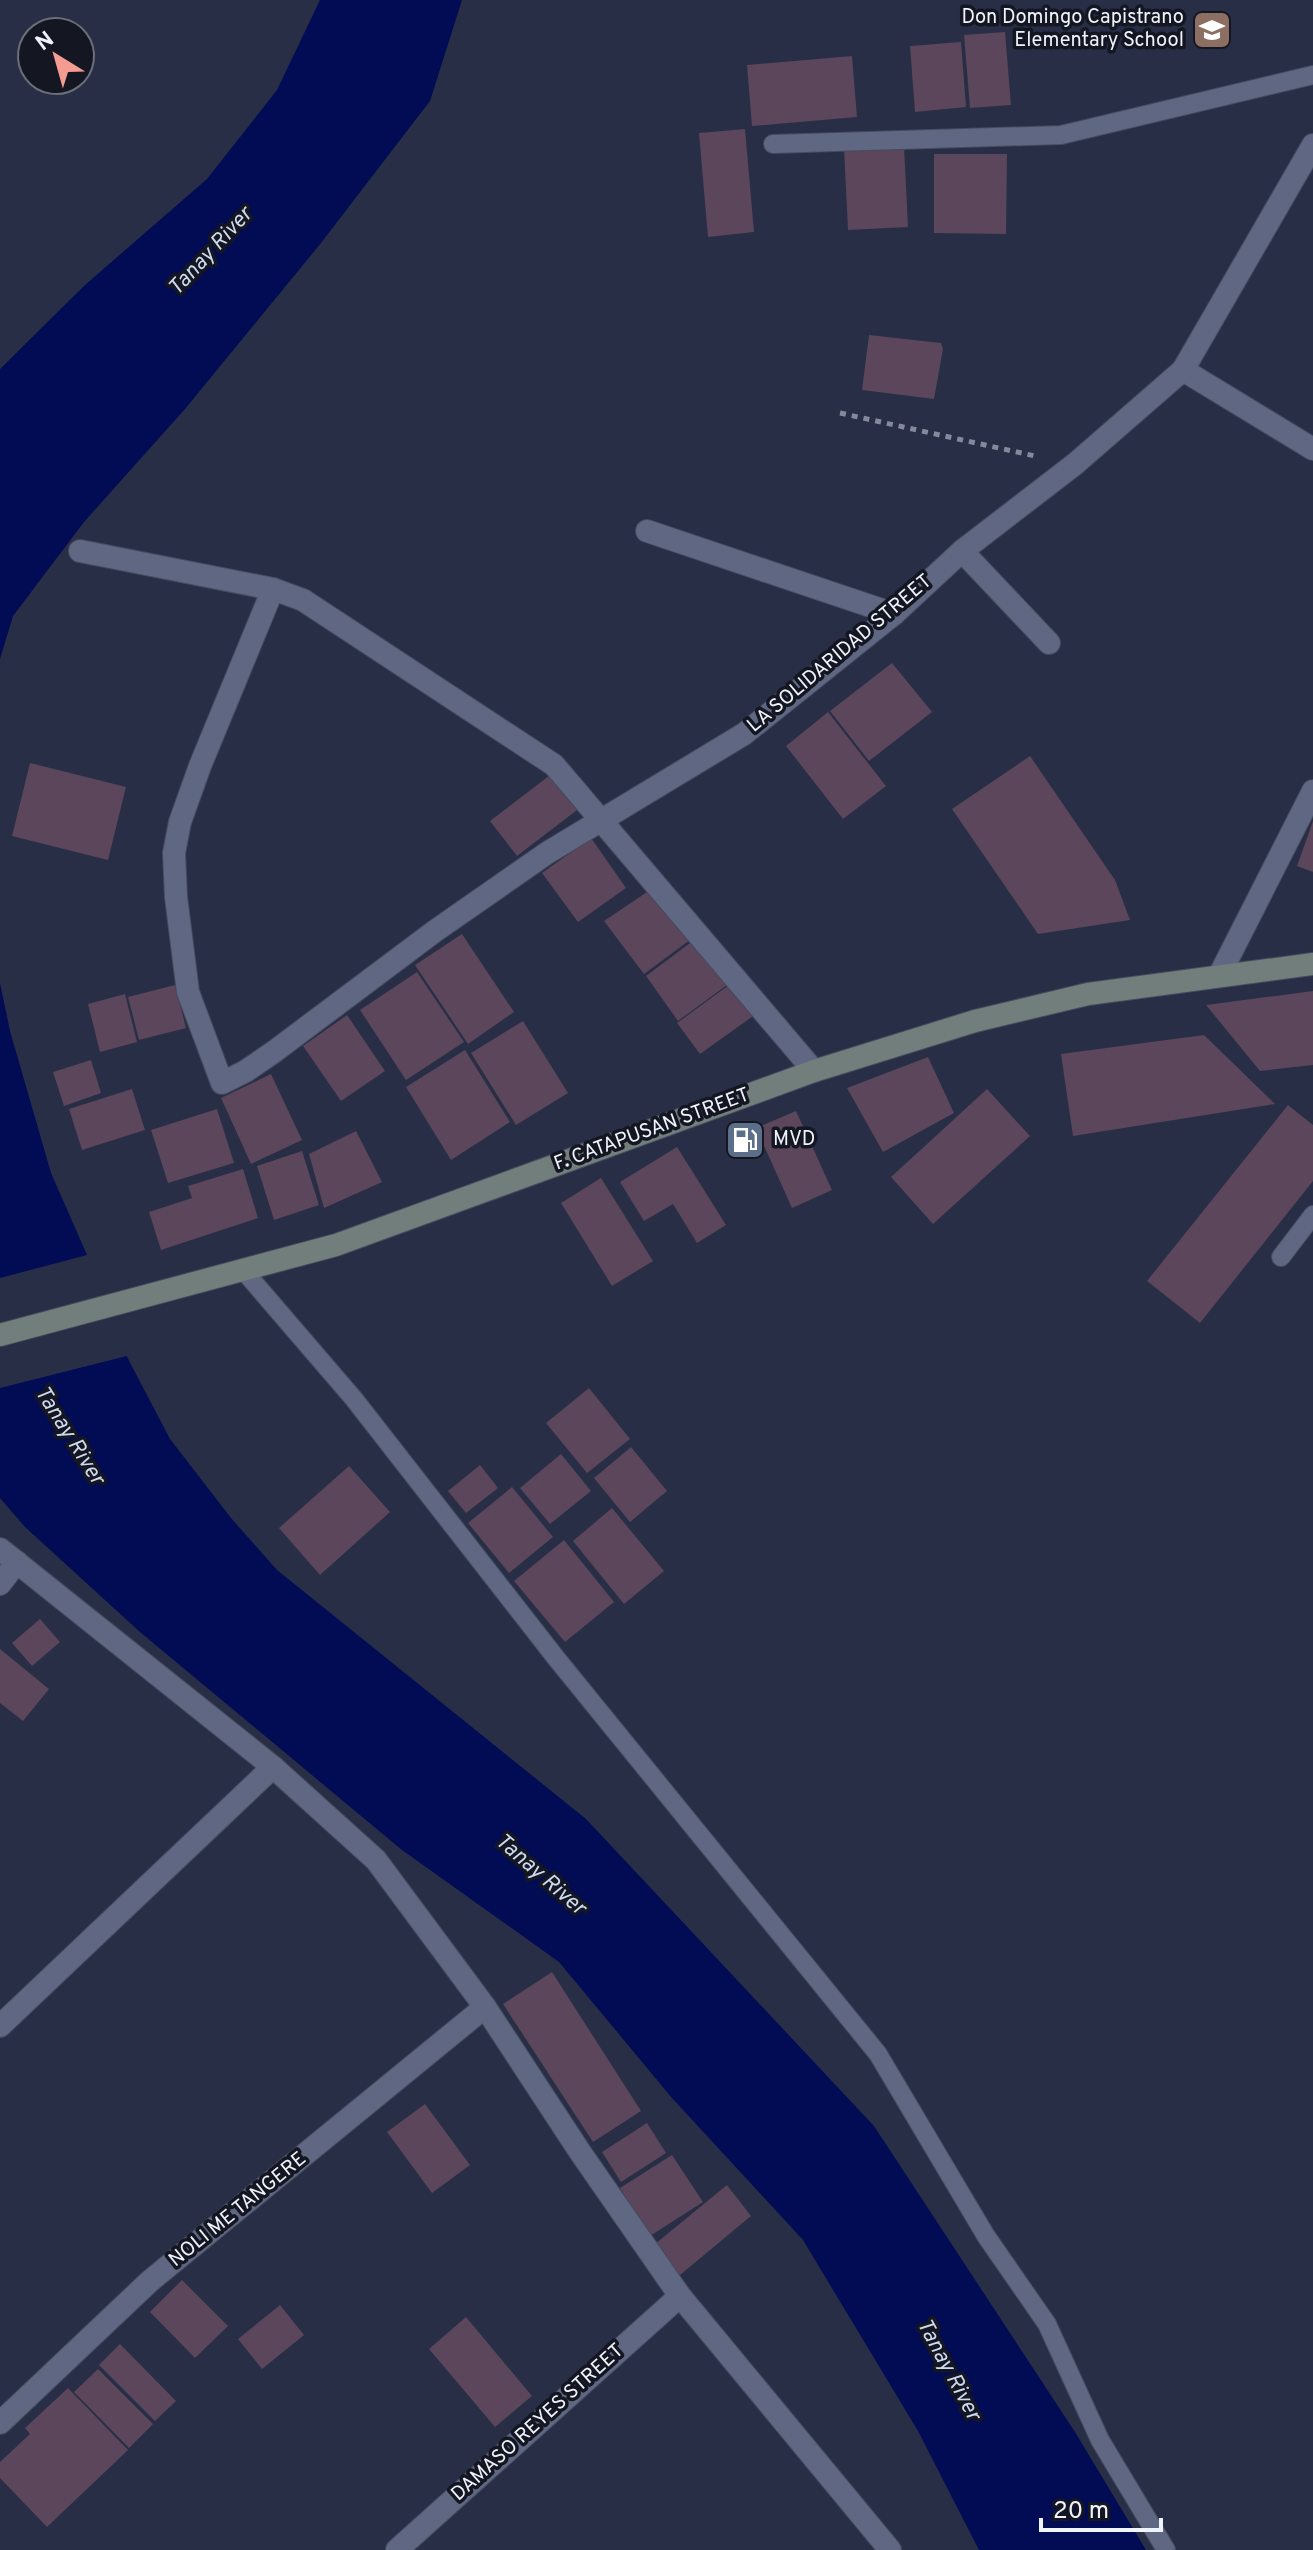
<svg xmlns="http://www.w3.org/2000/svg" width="1313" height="2550" font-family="Overpass,sans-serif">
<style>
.water{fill:#020c54}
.pier{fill:#272e46}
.building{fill:#5b465b}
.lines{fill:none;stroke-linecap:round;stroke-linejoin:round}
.service-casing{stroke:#464b5e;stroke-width:20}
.minor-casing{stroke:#464b5e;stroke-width:24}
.secondary-casing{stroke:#464b5e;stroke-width:24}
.path{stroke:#848a9b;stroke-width:5;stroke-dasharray:6 6;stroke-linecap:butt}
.service{stroke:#5f6782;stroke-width:18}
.minor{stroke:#5f6782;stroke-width:22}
.secondary{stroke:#727e7b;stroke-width:22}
.labels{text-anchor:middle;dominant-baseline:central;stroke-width:7;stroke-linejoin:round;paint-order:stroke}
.poi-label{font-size:20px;fill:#eff3fc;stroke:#141722;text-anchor:end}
.street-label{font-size:20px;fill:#eff3fc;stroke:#141722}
.water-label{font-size:22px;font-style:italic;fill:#d0daef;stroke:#141722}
</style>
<rect width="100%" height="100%" fill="#272e46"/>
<!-- water -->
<g class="water">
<polygon points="320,0 462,0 430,101 321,243 185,409 84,522 13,616 0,659 0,369 85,285 207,179 277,90"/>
<polygon points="0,983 10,1031 51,1173 95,1273 125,1353 170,1439 231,1518 277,1570 586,1819 874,2126 1075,2432 1146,2550 979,2550 918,2431 803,2240 672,2098 559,1962 402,1850 140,1632 25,1527 0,1498"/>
</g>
<!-- pier -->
<polygon class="pier" points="91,1254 131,1355 0,1388 0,1278"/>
<!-- building -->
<g class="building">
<polygon points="1005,32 1011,105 970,108 964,35"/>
<polygon points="961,42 966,107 915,112 910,46"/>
<polygon points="852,56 857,117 752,126 747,65"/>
<polygon points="745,129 754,232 708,237 699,133"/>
<polygon points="904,146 908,227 848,230 844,148"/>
<polygon points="934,154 1007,154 1006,234 934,233"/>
<polygon points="869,335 941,343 943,349 934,399 862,390"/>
<polygon points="892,663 932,712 869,761 830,711"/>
<polygon points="828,712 886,786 843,819 786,746"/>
<polygon points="1030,756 1115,880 1130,920 1038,934 952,809"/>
<polygon points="30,763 126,787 108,860 12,836"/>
<polygon points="554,772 581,807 517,856 490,821"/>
<polygon points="1313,821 1313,872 1297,866"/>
<polygon points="591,838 626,888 578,922 542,873"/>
<polygon points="653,888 694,937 644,974 604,921"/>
<polygon points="462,934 514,1012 468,1044 415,965"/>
<polygon points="698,937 731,982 678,1021 646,976"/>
<polygon points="417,972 464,1042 406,1080 360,1010"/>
<polygon points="733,982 756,1014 700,1054 677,1023"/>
<polygon points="175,985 186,1028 139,1040 128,997"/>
<polygon points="1313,991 1313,1065 1260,1071 1206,1005"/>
<polygon points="125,994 137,1042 100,1052 88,1004"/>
<polygon points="347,1015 385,1071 341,1101 303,1046"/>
<polygon points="523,1021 568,1093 516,1125 471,1053"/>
<polygon points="1204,1035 1275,1104 1073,1136 1061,1054"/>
<polygon points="465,1050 510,1122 451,1160 406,1087"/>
<polygon points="928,1057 954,1113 883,1152 847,1088"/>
<polygon points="91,1060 101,1093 64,1106 53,1072"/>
<polygon points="271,1074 302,1140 251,1164 221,1098"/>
<polygon points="132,1089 145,1130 82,1150 69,1109"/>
<polygon points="987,1089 1030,1136 933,1224 891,1177"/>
<polygon points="1288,1105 1313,1125 1313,1181 1200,1323 1147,1281"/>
<polygon points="217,1109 234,1163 168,1183 151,1130"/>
<polygon points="796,1111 832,1190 792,1208 756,1128"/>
<polygon points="752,1123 762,1147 737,1157 728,1133"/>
<polygon points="356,1131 382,1182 324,1208 309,1154"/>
<polygon points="677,1147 726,1225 697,1243 673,1204 644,1221 620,1182"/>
<polygon points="302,1151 319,1205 274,1220 257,1166"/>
<polygon points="243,1169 258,1218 161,1250 149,1212 192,1198 188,1186"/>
<polygon points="601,1178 653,1261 612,1286 561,1203"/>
<polygon points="589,1388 630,1439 587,1473 546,1423"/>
<polygon points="631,1447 667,1491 630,1522 594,1478"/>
<polygon points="561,1454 591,1491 550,1524 520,1488"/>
<polygon points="480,1465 498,1488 466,1513 448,1491"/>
<polygon points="349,1466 390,1512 320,1575 279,1528"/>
<polygon points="512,1487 553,1537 509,1573 468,1523"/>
<polygon points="612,1508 664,1571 624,1604 573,1541"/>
<polygon points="564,1540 614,1602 565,1642 514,1581"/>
<polygon points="40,1619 60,1642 32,1666 12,1643"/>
<polygon points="0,1649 49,1689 23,1721 0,1703"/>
<polygon points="552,1972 641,2111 593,2142 503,2004"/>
<polygon points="425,2104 470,2165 432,2193 387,2132"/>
<polygon points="647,2123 666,2153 621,2182 602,2152"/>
<polygon points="672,2155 703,2202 650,2236 620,2188"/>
<polygon points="727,2185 751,2216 680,2275 655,2244"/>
<polygon points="182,2280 228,2326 195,2358 150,2312"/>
<polygon points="280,2305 304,2335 262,2369 238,2339"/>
<polygon points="466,2317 532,2396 495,2427 429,2349"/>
<polygon points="120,2344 176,2401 155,2421 99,2365"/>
<polygon points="98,2369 153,2424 129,2448 74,2392"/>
<polygon points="68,2388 128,2450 47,2527 0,2478 0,2462 30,2434 25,2428"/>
</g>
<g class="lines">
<!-- service casing -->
<g class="service-casing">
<g id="service">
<polyline points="773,144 1061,135 1313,75"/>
<polyline points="1281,1257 1313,1215"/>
<polyline points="244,1271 354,1399 556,1658 878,2054 986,2236 1047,2324 1100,2440 1166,2550"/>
</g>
</g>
<!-- minor casing -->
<g class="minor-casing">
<g id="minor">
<polyline points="1183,370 1313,449"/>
<polyline points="647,531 894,614"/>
<polyline points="80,551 273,589 303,600 554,765 814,1071"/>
<polyline points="962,551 1049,643"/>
<polyline points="273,589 200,766 180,822 174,853 176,897 188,992 222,1083 246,1071 275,1051 435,931 547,853 744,734 894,614 962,551 1075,464 1183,370 1313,145"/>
<polyline points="1219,976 1313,791"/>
<polyline points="0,1549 273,1767 376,1860 485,2007 580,2152 680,2296 890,2550"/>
<polyline points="0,1584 17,1562"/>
<polyline points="0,2026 273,1767"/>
<polyline points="0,2423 150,2281 485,2007"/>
<polyline points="397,2550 680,2296"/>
</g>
</g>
<!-- secondary casing -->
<g class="secondary-casing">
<polyline id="secondary" points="0,1335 336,1245 814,1071 975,1021 1088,994 1313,964"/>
</g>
<!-- path -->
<polyline class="path" points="840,413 1035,456"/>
<!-- service -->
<use href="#service" class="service"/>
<!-- minor -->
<use href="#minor" class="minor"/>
<!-- secondary -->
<use href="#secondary" class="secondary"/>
</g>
<!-- icons -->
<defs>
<g id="school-square" transform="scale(2)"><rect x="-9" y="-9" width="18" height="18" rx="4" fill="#8d6e63" stroke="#141722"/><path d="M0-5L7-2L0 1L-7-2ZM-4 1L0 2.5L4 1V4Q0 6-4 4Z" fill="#fff"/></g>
<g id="fuel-square" transform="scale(2)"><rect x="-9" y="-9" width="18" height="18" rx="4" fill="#5c6f8a" stroke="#141722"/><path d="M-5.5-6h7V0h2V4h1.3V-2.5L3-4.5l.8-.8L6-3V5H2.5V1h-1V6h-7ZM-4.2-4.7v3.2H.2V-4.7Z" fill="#fff"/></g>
</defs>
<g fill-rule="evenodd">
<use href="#school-square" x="1212" y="30"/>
<use href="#fuel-square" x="745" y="1140"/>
</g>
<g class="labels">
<!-- poi labels -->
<g class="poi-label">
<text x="1184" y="18">Don Domingo Capistrano<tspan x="1184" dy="23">Elementary School</tspan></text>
<text x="773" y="1140" text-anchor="start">MVD</text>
</g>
<!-- street labels -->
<g class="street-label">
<text transform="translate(840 654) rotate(-40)">LA SOLIDARIDAD STREET</text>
<text transform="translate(652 1130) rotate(-20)">F. CATAPUSAN STREET</text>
<text transform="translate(238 2210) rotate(-39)">NOLI ME TANGERE</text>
<text transform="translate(538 2423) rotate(-42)">DAMASO REYES STREET</text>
</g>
<!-- water labels -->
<g class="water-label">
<text transform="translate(211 252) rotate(-47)">Tanay River</text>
<text transform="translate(69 1436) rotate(58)">Tanay River</text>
<text transform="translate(540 1875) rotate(41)">Tanay River</text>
<text transform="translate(948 2370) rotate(62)">Tanay River</text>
</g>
</g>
<!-- north arrow -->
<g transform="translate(56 56) rotate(323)"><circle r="38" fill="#141722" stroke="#6c6f79" stroke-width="2"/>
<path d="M0-6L14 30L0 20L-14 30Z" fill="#f59c92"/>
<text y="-12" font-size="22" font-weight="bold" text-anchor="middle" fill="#eff3fc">N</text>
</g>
<!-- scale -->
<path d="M1041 2518v12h120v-12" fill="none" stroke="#eff3fc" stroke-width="4"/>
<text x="1053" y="2518" font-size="24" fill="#eff3fc" stroke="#141722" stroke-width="6" paint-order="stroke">20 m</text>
</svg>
